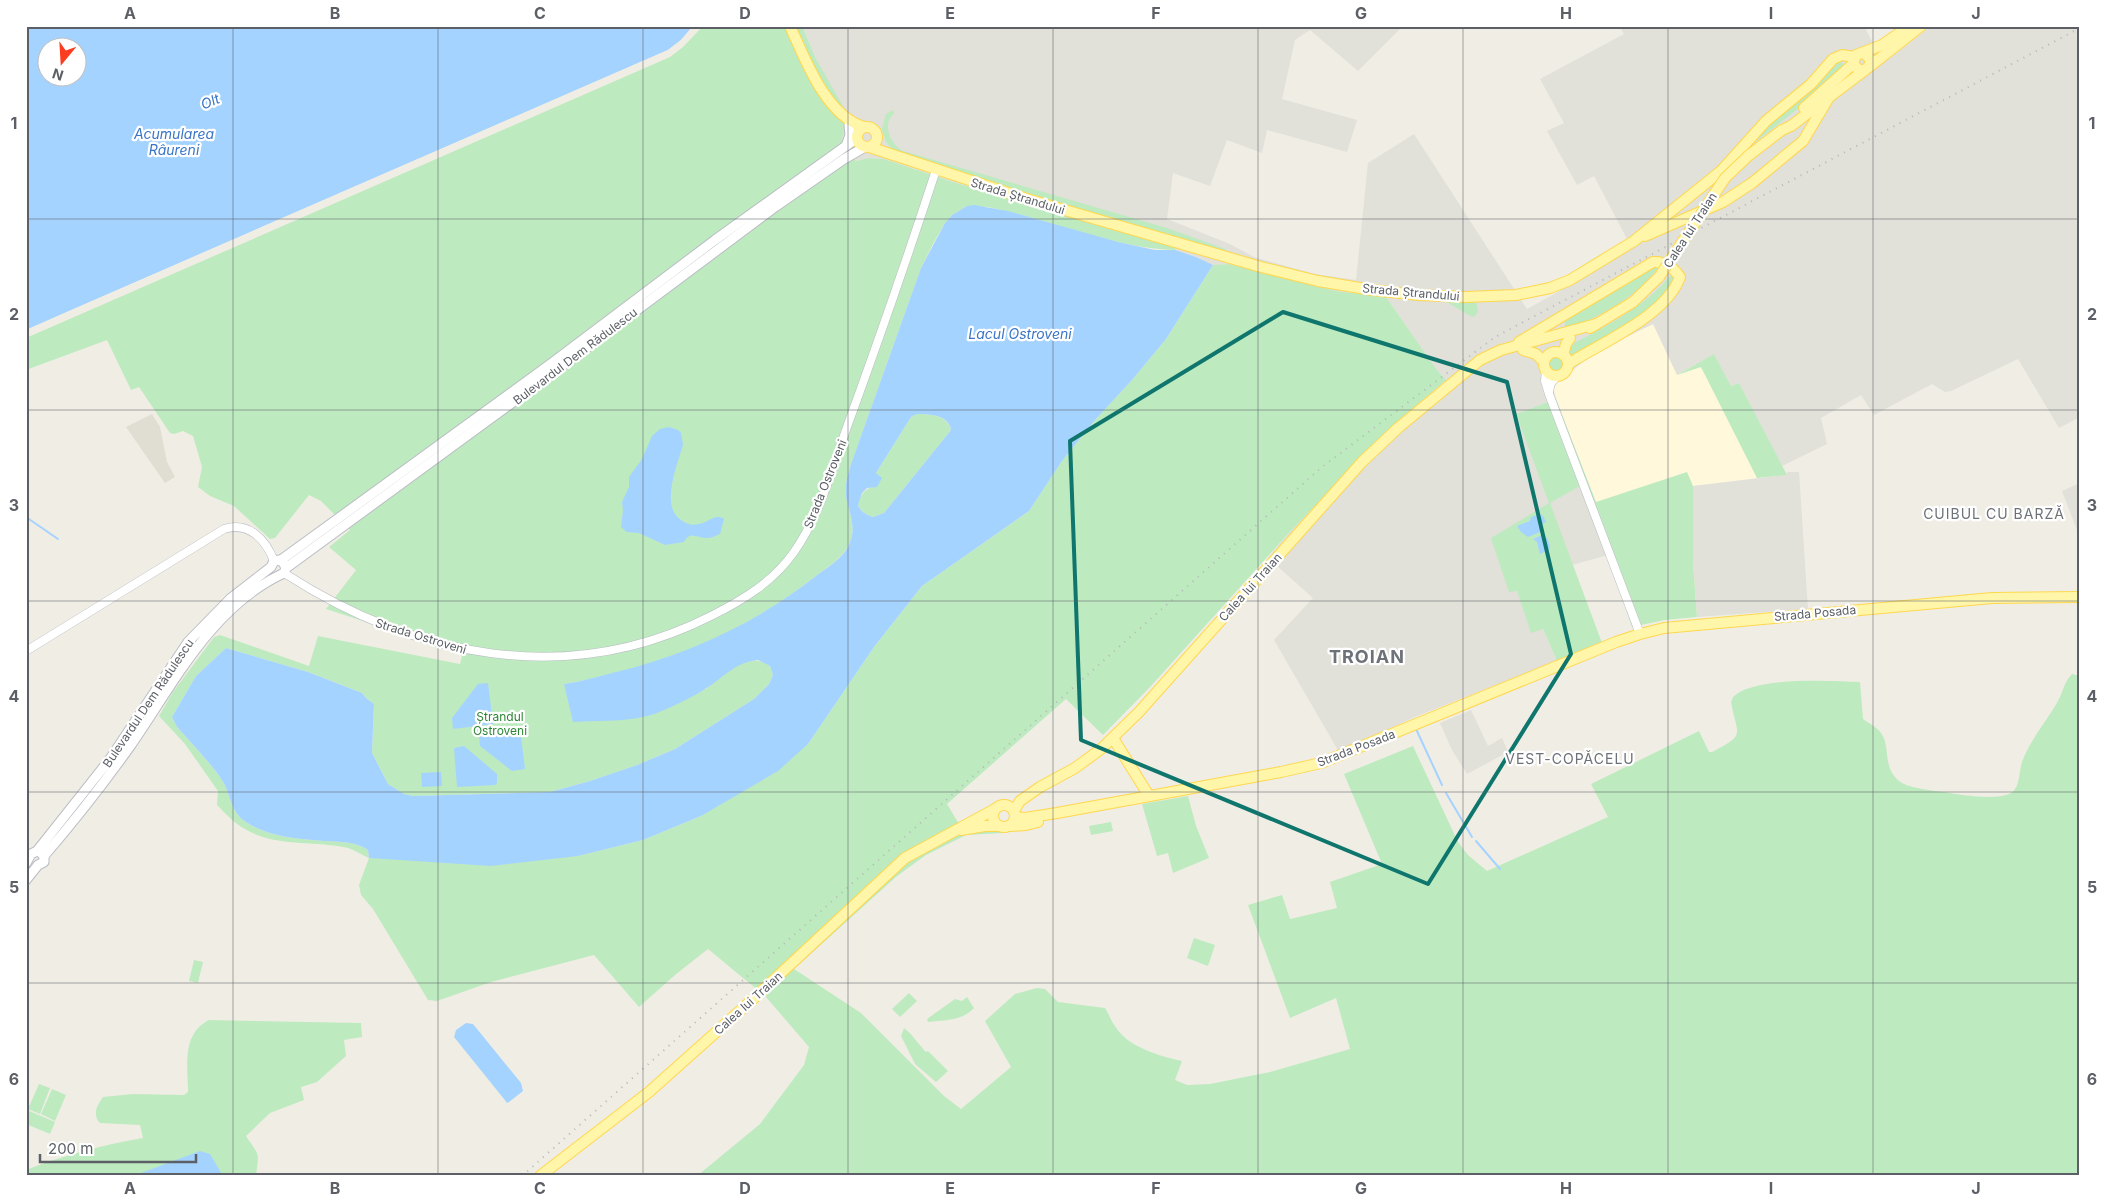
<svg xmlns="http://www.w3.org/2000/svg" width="2106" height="1202" font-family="Inter,sans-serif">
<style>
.commercial{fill:#fff8da}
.industrial{fill:#e1e0d9}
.education{fill:#e0ddd3}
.green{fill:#beeac0}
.water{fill:#a5d3ff;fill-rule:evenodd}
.pier{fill:#f0eee4}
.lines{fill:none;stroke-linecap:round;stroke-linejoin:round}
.stream{stroke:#a5d3ff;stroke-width:2}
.tertiary-casing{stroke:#b9bcc2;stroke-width:9}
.secondary-casing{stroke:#babdc4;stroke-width:11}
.primary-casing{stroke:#ffd74e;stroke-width:12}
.tertiary{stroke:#fff;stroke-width:8}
.secondary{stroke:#fff;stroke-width:9}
.primary{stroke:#fff6aa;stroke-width:10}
.rail{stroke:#b6b7b7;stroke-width:2;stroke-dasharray:1 6;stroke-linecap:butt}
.primary-bridge-casing{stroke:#ffd74e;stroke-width:12;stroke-linecap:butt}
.primary-bridge{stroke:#fff6aa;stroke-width:10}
.marked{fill:none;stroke:#0f766e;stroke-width:4;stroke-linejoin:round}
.grid{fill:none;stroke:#5c6066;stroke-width:1;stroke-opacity:0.55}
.labels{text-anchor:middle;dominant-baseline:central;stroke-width:4.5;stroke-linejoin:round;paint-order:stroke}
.street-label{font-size:12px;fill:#5c6066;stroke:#fff}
.park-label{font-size:12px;fill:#2c8635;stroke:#fff}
.water-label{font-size:14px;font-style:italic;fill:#3976c6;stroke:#fff}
.neighbourhood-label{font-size:14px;letter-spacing:1px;fill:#6d7279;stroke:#fff}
.district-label{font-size:18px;font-weight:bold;letter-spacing:1px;fill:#6d7279;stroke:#fff}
.neatline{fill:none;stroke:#5c6066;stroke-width:2}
.grid-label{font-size:16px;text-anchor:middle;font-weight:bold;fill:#5c6066}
</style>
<rect width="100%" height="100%" fill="#f0eee4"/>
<!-- commercial -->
<polygon class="commercial" points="1653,324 1664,343 1700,367 1705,373 1757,478 1693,486 1697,617 1665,620 1639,626 1553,389 1557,383 1595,352"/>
<!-- industrial -->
<g class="industrial">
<polygon points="802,26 1403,26 1358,71 1310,30 1295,40 1282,99 1357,120 1347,152 1267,130 1262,153 1227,140 1210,186 1173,173 1167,219 1230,244 1254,257 1315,274 1356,280 1368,163 1414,134 1527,309 1574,283 1627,239 1594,176 1577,185 1547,131 1564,123 1540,79 1624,34 1619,26 1864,26 1872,41 1888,60 1931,26 2080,26 2080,417 2059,428 2018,359 1951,391 1945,392 1932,384 1874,415 1861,395 1821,418 1827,444 1782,466 1739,383 1731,386 1714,354 1677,375 1653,324 1595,352 1554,385 1553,389 1556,399 1516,414 1550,502 1580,486 1608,555 1572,565 1549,503 1517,590 1531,632 1543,629 1557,661 1417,716 1339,752 1274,640 1313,598 1268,558 1287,535 1391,427 1446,380 1437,370 1386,297 1336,291 1229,264 1213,265 1196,257 1175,250 1175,247 953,182 884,159 869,158 856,161 842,138 816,59"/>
<polygon points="1787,472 1799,472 1808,609 1697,617 1693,562 1693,486 1787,475"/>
<polygon points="2080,483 2080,538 2062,491"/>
<polygon points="1471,710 1488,746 1502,738 1508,752 1467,774 1452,750 1440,723"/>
</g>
<!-- education -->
<polygon class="education" points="152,414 160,427 167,462 175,477 165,483 126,427"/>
<!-- green -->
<g class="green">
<path d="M703,26H802L816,59L848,115L842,138L848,148L852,145L854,148L851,151L856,161L869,158L884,159L953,182L1175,247V250C1111,248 1050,219 988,207L967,206L952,215L945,223L934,242L921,268L851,464C848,475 843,489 847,501C850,514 856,528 850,542C845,556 828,567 816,576C743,634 656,670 564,684L706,689C723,674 748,650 770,666L773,675L769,684L754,699L675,749L637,765L590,781L550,792L413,796L404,794L388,784L372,753L374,704L366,698L362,693L308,672L226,648L196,676L172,717L177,727C192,744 209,761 222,780C231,794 230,812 246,822C267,837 299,839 324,841C339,842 355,841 368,850L369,858L578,856L643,840L701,816L808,744L874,647L922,586L1029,511L1062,461L1095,420L1132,380L1166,339L1213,265L1229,264L1336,291L1386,297L1437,370L1446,380L1391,427L1287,535L1151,686L1103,735L1066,699L947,804L965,834C987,830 1007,831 1029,827L1003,833L966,835L926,855L897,876L794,969L861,1013L944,1096L961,1109L1011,1067L985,1021L1015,994L1037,988L1045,989L1058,1002L1105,1008C1109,1014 1111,1021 1115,1026C1127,1047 1160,1056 1182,1061L1175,1080L1187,1085L1210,1084L1270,1072L1350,1049L1336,998L1290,1018L1248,905L1282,895L1290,919L1337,908L1330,882L1382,864L1344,774L1413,746L1458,842L1468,855L1487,871L1608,817L1591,784L1699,731L1709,752H1712C1747,734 1737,736 1731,702L1733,697C1754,676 1831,681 1860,682L1863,719C1868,723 1877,727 1881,733C1891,747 1882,767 1899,781C1909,789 1938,791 1950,793C1964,796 1999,800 2011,793C2020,788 2019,771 2022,762C2030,739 2049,719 2060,697C2064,688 2065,681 2072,674L2080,676V1176H697L760,1124L804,1065L809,1047L766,997L708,949L675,975L639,1007L594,955L491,982L437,1001L428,1000L373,909L361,895L359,885L369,858C362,855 355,850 348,848C313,840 275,848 243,828C233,822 225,813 217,805L218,791L185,744L159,716L173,692L214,637L220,635L309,666L318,636L460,664L462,657L459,652L326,609L356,570L329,547L350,530L342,522L290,561L288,558L339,519L321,501L309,495L275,538L270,539L234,506L210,496L198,487L202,467L193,436L183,431L174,434L170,433L139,387L131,390L107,340L26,370V338L670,57L683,47Z"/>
<path d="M1839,62L1843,63V68L1808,101L1755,142C1770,118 1795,106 1815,87C1823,80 1828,67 1839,62Z"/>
<path d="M893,110L894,114C881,123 891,145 903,151L1167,228L1225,249L1226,251L969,177L956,170L897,152L891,148L886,142L882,129L886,114Z"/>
<path d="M1660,265C1637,297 1604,314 1568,329L1565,327V322C1589,301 1629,275 1660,265Z"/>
<path d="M1673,273L1676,275L1672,288L1640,317L1571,356L1567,353L1569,346C1608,325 1644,308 1673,273Z"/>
<polygon points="1442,299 1473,300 1477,304 1478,312 1474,317 1470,316"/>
<polygon points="1714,354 1731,386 1739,383 1787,475 1757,478 1701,367 1677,375"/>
<circle cx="1556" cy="364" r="8"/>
<polygon points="1556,399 1596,502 1687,472 1693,486 1693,562 1697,617 1665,620 1632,627 1608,555 1580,486 1550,503 1602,643 1557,661 1543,629 1531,633 1517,591 1509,592 1491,538 1549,503 1516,414"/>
<path d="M917,414C930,414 948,415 951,430L884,513L873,517C865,514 861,512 858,505C861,494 864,489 875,486L876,473L911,417Z"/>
<polygon points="1188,796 1196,826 1209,858 1173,873 1168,853 1157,856 1142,804"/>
<polygon points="1111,822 1113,831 1091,835 1089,826"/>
<polygon points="1194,938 1215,945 1208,966 1187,958"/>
<polygon points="194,960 203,962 198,983 189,981"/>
<polygon points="909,993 917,1001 900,1017 892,1009"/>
<path d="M967,997L974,1008C962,1021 945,1020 928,1022L927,1019L955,999L962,1001Z"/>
<path d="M209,1020L361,1023L362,1037L344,1040L346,1056L317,1082L301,1087L304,1100L270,1113L246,1136C260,1157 259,1151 256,1176H26V1170C64,1155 103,1145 143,1138L140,1125L100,1123C92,1115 97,1105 103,1097L133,1094L184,1095L188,1092C188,1067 181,1034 209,1020Z"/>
<path d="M904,1028C913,1035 918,1044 926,1052L928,1051L948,1071L936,1082L915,1064L901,1036Z"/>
<polygon points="39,1084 50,1088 40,1114 28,1109"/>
<polygon points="52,1089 66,1095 55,1121 41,1114"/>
<polygon points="27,1110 55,1122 50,1134 26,1124"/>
</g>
<!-- water -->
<g class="water">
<path d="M26,26H693L681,40L668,50L26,330ZM48,48H78V78H48Z"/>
<path d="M974,205L1008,211L1118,242L1155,250H1175L1196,257L1213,265L1166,339L1132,380L1095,420L1062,461L1029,511L922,586L874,647L808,744L778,771L701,816L643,840L578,856L491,866L369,858L368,850C355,841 339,842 324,841C299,839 267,837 246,822C230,812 231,794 222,780C209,761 192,744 177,727L172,717L196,676L226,648L308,672L362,693L366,698L374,704L372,753L388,784L404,794L413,796L550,792L590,781L637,765L675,749L754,699L769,684L773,675L770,666L758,660C733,663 725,677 705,689C693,697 678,704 664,710C637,723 602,720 573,722L564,684C580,682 596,677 612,673C687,655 755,624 816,576C828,567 845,557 850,542C856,528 850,514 847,501C843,489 848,475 851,464L921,268L945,223L952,215L967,206ZM917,414C930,414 949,415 951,430L884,513L873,517C865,514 861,512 858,505L862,493L867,488L877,487L882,478L876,473L911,417Z"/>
<path d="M669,427L678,430L681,433L683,445C677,465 660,507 681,520C686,524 693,526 699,524C708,523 715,513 724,519L720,534C715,536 712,538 707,538C697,538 690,530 684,542L665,545L639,533L627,532L621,527L623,510L622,502L629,487V477L642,459L652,436L660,429Z"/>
<polygon points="1540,514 1543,516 1546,522 1541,525 1540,532 1528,537 1521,532 1517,526 1530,521 1531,517"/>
<polygon points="1542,535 1547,538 1550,546 1549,550 1540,554 1537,542 1533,539"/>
<polygon points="488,683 493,724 453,729 452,718 478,684"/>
<polygon points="520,729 525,769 512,771 480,746 479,735"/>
<polygon points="464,746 497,774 497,783 495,785 457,787 454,748"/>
<polygon points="441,772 442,786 422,787 421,773"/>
<polygon points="466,1023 473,1024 521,1083 523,1091 509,1102 507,1103 504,1099 454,1037 456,1030"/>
<polygon points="200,1151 210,1154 223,1176 133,1176"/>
</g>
<!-- pier -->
<polygon class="pier" points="693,26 695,28 683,41 669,52 26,332 26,330 62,314 668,50 681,40"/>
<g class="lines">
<!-- stream -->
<g class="stream">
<polyline points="26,517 58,539"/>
<polyline points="1416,729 1442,785"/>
<polyline points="1446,793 1472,837"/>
<polyline points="1476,841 1500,869"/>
</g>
<!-- tertiary casing -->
<g class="tertiary-casing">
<g id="tertiary">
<polyline points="1546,370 1545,381 1549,394 1640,634"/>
<polyline points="1549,392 1551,383 1558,375"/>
<path d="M284,573C414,657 567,689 711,616C743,600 773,582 794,552C820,515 832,469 847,427C878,342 908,256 936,170"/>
<path d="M26,651L224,529C249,521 266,540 274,561"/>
</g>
</g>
<!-- secondary casing -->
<g class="secondary-casing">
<g id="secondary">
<polyline points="846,146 850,135 849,125"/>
<polyline points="281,560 552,363 715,240 857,138"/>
<polyline points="286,568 554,372 775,207 844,159 865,147"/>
<path d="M26,863L31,854L37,851L110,759L188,642L231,598L271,567L274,561L278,560L283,562L286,568L284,573C212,606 174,683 131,745C104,783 75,820 44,856"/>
<polyline points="26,880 38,865 44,862 44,856 40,852"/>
</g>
</g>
<!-- primary casing -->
<g class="primary-casing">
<g id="primary">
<path d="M790,26C805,59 826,116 864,127"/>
<polyline points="1864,53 1870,59 1870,65 1865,70 1859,70 1853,64 1856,55 1882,45 1910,26"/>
<polyline points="1869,67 1921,26"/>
<polyline points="1804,108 1853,64"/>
<circle cx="867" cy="137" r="10"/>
<polyline points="1782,130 1791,126 1865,70"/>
<polyline points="869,147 1027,199 1261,267 1318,281 1372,290 1418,295 1466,297 1516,295 1550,288 1570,280 1634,241 1721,171 1766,121 1811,84 1833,59 1842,55 1854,57"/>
<polyline points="1645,236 1723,202 1752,183 1803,141 1828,99"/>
<polyline points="1590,328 1633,302 1659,277"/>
<path d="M1519,342L1653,262C1665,261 1673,267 1680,277C1666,316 1602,342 1568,364"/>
<polyline points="1523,350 1536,354 1544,362"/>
<circle cx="1556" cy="364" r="12"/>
<polyline points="1563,355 1566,344 1570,338"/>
<polyline points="1113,738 1149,796"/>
<circle cx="1004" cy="816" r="11"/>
<polyline points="1014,811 1020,801 1040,787 1075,768 1101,749 1139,712 1362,462 1398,428 1480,360 1501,350 1596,324"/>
<polyline points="1015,817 1025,818 1057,813 1281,772 1321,763 1616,642 1640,634 1664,628 1992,598 2080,597"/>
<polyline points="1010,826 1026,825 1038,822"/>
<polyline points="961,830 985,826 998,826"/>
<polyline points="540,1176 649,1092 752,1000 905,858 995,809"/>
</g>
</g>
<!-- tertiary -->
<use href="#tertiary" class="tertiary"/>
<!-- secondary -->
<use href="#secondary" class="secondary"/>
<!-- primary -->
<use href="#primary" class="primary"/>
<!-- rail -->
<polyline class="rail" points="522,1176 1322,467 1495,337 2080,28"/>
<!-- primary-bridge casing -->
<g class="primary-bridge-casing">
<polyline id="primary-bridge" points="1659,277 1725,178 1748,156 1782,130"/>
</g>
<!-- primary-bridge -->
<use href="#primary-bridge" class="primary-bridge"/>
</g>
<!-- marked area -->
<path class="marked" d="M1283,312L1507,382L1571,654L1428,884L1081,740L1070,441Z"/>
<!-- grid -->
<path class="grid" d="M233,26V1176M438,26V1176M643,26V1176M848,26V1176M1053,26V1176M1258,26V1176M1463,26V1176M1668,26V1176M1873,26V1176M26,219H2080M26,410H2080M26,601H2080M26,792H2080M26,983H2080"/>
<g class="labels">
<!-- street labels -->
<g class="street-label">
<text transform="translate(1018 196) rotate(17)">Strada Ștrandului</text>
<text transform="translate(1690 230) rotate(-57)">Calea lui Traian</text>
<text transform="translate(1411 292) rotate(5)">Strada Ștrandului</text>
<text transform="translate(575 356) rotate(-37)">Bulevardul Dem Rădulescu</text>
<text transform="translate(825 484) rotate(-68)">Strada Ostroveni</text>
<text transform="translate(1250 587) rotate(-48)">Calea lui Traian</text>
<text transform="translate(1815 613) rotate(-5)">Strada Posada</text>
<text transform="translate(421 636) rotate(17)">Strada Ostroveni</text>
<text transform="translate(148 703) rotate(-56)">Bulevardul Dem Rădulescu</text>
<text transform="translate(1356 748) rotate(-21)">Strada Posada</text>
<text transform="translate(748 1003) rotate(-42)">Calea lui Traian</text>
</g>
<!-- park labels -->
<g class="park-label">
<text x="500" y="716">Ștrandul<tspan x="500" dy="14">Ostroveni</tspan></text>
</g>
<!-- water labels -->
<g class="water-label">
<text transform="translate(210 101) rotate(-22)">Olt</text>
<text x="174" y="133">Acumularea<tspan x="174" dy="16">Râureni</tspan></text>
<text x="1020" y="333">Lacul Ostroveni</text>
</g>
<!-- neighbourhood labels -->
<g class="neighbourhood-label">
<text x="1994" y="513">CUIBUL CU BARZĂ</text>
<text x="1570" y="758">VEST-COPĂCELU</text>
</g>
<!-- district labels -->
<g class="district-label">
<text x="1367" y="656">TROIAN</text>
</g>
</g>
<!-- border -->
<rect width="2106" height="1202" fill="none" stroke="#ffffff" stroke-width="55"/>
<!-- north arrow -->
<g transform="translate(62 62) rotate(198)"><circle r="24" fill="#ffffff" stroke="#bebfc2"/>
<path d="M0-4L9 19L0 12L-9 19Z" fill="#fb3c1f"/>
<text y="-8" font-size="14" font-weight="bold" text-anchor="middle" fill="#5c6066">N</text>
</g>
<!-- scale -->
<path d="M40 1154v8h156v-8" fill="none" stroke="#5c6066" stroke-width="2.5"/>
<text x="48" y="1154" font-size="15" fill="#5c6066" stroke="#ffffff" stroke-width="4" paint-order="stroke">200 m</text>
<rect x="28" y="28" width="2050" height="1146" class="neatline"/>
<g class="grid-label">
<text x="130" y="19">A</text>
<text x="335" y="19">B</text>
<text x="540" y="19">C</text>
<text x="745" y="19">D</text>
<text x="950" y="19">E</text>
<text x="1156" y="19">F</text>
<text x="1361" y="19">G</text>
<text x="1566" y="19">H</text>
<text x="1771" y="19">I</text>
<text x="1976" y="19">J</text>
<text x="14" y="129">1</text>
<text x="2092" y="129">1</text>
<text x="14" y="320">2</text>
<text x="2092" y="320">2</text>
<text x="14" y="511">3</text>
<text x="2092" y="511">3</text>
<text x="14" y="702">4</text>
<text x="2092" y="702">4</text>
<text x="14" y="893">5</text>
<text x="2092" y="893">5</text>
<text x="14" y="1085">6</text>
<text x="2092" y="1085">6</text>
<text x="130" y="1194">A</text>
<text x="335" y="1194">B</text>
<text x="540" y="1194">C</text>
<text x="745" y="1194">D</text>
<text x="950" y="1194">E</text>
<text x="1156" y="1194">F</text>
<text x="1361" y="1194">G</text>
<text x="1566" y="1194">H</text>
<text x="1771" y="1194">I</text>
<text x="1976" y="1194">J</text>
</g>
</svg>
